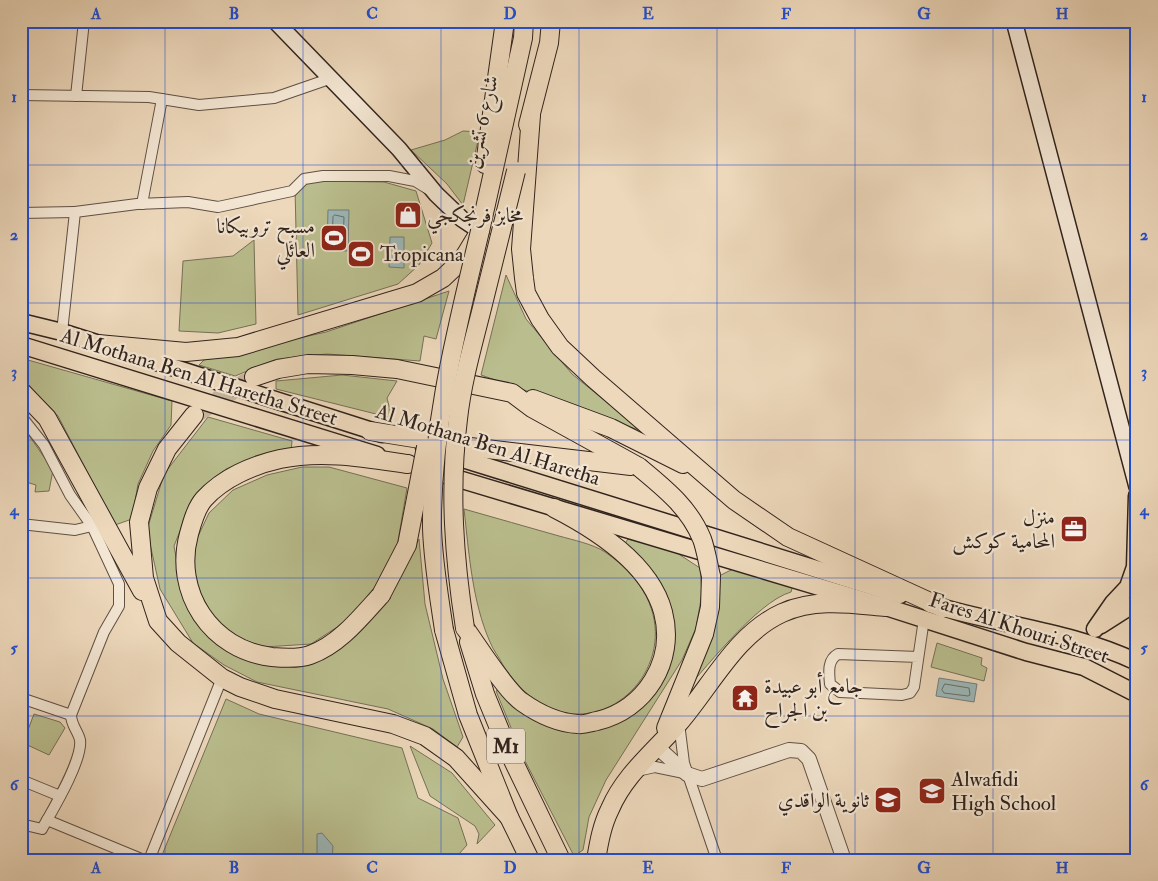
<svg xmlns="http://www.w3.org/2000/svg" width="1158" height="881" font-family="'IM FELL Double Pica',Amiri,serif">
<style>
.green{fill:#babe8e;stroke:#767056}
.water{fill:#9cb8b9;stroke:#717c7b}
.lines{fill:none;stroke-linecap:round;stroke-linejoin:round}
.shore{stroke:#666e6b;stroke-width:1}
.trunk-tunnel{stroke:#c7b49b;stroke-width:18;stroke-dasharray:18 9;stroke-linecap:butt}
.minor-casing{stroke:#605044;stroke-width:12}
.tertiary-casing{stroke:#605044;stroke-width:16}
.secondary-casing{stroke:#31231d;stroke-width:18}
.primary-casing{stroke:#31231d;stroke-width:19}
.trunk-casing{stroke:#31231d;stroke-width:20}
.minor{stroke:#f3e6d3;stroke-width:10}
.tertiary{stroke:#f3e6d3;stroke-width:14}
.secondary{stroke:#f3e6d3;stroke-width:15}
.primary{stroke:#edd8bb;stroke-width:16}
.trunk{stroke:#edd8bb;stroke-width:18}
.trunk-bridge-casing{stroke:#31231d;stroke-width:20;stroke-linecap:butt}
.trunk-bridge{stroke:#edd8bb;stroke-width:18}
.grid{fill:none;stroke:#1d4ed8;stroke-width:1;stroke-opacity:0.55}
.labels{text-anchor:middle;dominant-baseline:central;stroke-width:4.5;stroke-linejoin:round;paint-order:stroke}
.shield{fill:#f3e6d3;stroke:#6b5e54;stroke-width:1}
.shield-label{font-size:20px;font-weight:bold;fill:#31231d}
.street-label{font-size:21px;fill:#31231d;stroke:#f3e6d3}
.poi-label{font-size:21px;fill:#31231d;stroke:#f3e6d3;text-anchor:start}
.neatline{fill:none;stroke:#1d4ed8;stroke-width:2}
.grid-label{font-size:16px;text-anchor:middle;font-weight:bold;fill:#1d4ed8}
</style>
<rect width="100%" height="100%" fill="#edd8bb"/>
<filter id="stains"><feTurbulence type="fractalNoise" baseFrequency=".004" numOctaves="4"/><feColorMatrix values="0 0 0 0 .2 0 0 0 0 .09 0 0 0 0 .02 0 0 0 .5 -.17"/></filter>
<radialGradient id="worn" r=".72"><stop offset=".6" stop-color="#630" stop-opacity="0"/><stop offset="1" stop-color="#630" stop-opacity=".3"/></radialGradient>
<!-- green -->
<g class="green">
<polygon points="463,131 480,132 463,205 447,184 411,150 445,140"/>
<polygon points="315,181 384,182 416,191 432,243 419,265 398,284 298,315 295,188"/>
<polygon points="254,240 256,324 218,333 179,331 183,261 233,256"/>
<polygon points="506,275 526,319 572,374 642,431 481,375"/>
<polygon points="449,291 436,339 424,336 420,361 327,354 277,359 235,376 199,365 204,360 326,332"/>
<polygon points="21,358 172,401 171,425 153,451 138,484 132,519 115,525 58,416 21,377"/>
<polygon points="342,375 397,381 387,398 392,418 276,389 276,381"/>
<polygon points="208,417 292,441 291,452 261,455 226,469 193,498 174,546 183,596 200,626 296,666 393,589 419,539 425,604 443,679 463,737 457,747 433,729 388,709 257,682 224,665 193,643 160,589 147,530 164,474"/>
<polygon points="21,424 53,470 49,491 35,492 36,485 26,482 21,488"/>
<polygon points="302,467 329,467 407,488 397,547 374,592 345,622 311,644 264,647 231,635 205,609 194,580 194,545 209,513 233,490 267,475"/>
<path d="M464,509C496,518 527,527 559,536C573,540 593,544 605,552C734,640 584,793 503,665C499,657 493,650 490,642C472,601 469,553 464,509Z"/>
<path d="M628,539L674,551L700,568L702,593L696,628L682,660L606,780L589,817L583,850L574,856L523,757L496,691L503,687C508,694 512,703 518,709C529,720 547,727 562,730C641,744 695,660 664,590C656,571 640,557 624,545Z"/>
<path d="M733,569L793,585L791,592C756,602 702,673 676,701L719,576Z"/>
<polygon points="937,643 982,658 981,665 987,668 984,681 931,667"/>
<polygon points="226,699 259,714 402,748 418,798 458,818 467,845 458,855 459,860 160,860"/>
<polygon points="34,714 60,722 65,728 49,755 23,743"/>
<polygon points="410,746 452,773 495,825 477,844 479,834 475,826 430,796"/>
</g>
<!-- water -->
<g class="water">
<polygon points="328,210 349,210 348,251 327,250"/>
<polygon points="390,237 404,237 404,268 389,267"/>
<polygon points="939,678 977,684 974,702 936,696"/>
<polygon points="322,833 333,846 332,860 324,860 317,853 317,834"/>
</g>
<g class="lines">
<!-- shore -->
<g class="shore">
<polygon points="335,215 344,217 343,243 341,245 332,243 333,217"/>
<polygon points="945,684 969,688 970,695 968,696 944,693 942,690"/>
</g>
<!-- trunk-tunnel -->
<polyline class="trunk-tunnel" points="194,415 248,381"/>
<!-- minor casing -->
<g class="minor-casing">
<g id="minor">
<polyline points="21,95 149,97 199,105 274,98 329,79"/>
<polyline points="76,96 84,21"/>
<polyline points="142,204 162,99"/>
<polyline points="21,213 75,212"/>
<polyline points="62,332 75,212 137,204 188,202 218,207 292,191 304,179 323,176 389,176 415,181 428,189"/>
<path d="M21,416L44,445L70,495L92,526L119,584V606L104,632L71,715C71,725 78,731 80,740C83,760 52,811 42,829L21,824"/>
<polyline points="21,524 75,530 92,526"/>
<path d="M918,657L838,654C827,660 829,673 830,684L840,692L902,695L910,693L914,687L924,619"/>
<polyline points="21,698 71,715"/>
<polyline points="679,723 684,763 717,860"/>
<polyline points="637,771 655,767 684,773"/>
<polyline points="21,780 60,796"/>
<polyline points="47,820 144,860"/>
<polyline points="149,860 222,678"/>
</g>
</g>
<!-- tertiary casing -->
<g class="tertiary-casing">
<polyline id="tertiary" points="656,746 687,774 702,779 789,750 801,751 809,759 844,860"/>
</g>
<!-- secondary casing -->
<g class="secondary-casing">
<g id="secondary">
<polyline points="275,21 399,149 436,194 462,219 480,231"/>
<polyline points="1014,21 1137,487"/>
</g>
</g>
<!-- primary casing -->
<g class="primary-casing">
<g id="primary">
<polyline points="21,322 62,332 382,434"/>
<polyline points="21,345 377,455"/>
<polyline points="424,447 900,595"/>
<polyline points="422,468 886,607 1026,652 1084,667 1137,694"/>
<path d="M930,604C998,625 1072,631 1137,662"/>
<polyline points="1101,625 1137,602"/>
<polyline points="1095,629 1113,603 1128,587 1135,567 1137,496"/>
</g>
</g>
<!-- trunk casing -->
<g class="trunk-casing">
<g id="trunk">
<polyline points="531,115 521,249 524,278 526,293 540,319 560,347 593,378 734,500 788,537 943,608"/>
<polyline points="528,125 549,43 551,21"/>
<polyline points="485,164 505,21"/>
<polyline points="98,344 186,352 238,347 417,293 443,278 463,259 480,231 523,38 524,21"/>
<polyline points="254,377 278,369 308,364 352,365 397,369 512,393 532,408 639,467"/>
<polyline points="21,391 47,418 142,591"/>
<polyline points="533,399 611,428 683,464"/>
<polyline points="194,415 167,449 148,488 139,522 144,578 158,621 178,643 222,678 240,687 275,699 393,724 425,736 456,758 509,817"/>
<polyline points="370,431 470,447 631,466"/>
<path d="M381,595C361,617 339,645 310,655C299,659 283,658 272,657C211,650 173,592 189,534C192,523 196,508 204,499C223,478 253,465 280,459C322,450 366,458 408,464"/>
<path d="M465,628C478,646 506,691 522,702C539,714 558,723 578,724C584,725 591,722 597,721C645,710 676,661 663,612C650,563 595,529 554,508"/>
<polyline points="444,630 468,715 509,817 530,860"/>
<polyline points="469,642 485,694 508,750 561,860"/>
<polyline points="666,728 704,634 710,607 711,576"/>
<path d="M596,860C599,842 602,825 610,809C625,774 655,751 679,723C711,686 736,634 782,613C816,598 851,604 886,607"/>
</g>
</g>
<!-- minor -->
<use href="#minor" class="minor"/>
<!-- tertiary -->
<use href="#tertiary" class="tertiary"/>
<!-- secondary -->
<use href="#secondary" class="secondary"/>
<!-- primary -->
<use href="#primary" class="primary"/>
<!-- trunk -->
<use href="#trunk" class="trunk"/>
<!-- trunk-bridge casing -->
<g class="trunk-bridge-casing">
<g id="trunk-bridge">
<path d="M639,467C664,488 689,507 702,539C706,550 708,564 711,576"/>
<polyline points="381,595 407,545 426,447"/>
<path d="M465,628C454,558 449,490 458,419C462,382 473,344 482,308C493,262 505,217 516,171"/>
<path d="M444,630C439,596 433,562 432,528C431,427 457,328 480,231"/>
</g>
</g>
<!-- trunk-bridge -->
<use href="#trunk-bridge" class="trunk-bridge"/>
</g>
<!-- grid -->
<path class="grid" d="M165,21V860M303,21V860M441,21V860M579,21V860M717,21V860M855,21V860M993,21V860M21,165H1137M21,303H1137M21,440H1137M21,578H1137M21,716H1137"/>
<!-- icons -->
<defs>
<g id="shop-square" transform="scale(1.4375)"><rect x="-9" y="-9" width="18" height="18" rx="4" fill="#8f2418" stroke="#f3e6d3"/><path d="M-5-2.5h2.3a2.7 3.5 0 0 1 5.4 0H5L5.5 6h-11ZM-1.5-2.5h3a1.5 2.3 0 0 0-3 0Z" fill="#fff"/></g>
<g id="stadium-square" transform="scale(1.4375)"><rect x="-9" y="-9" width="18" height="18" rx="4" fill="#8f2418" stroke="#f3e6d3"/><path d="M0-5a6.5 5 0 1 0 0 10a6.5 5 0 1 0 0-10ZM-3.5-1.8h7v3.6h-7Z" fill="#fff"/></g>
<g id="office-square" transform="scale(1.4375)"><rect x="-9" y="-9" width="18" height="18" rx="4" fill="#8f2418" stroke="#f3e6d3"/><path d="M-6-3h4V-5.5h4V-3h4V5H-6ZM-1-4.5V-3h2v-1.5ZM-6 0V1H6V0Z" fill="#fff"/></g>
<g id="temple-square" transform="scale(1.4375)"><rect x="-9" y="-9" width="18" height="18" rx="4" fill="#8f2418" stroke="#f3e6d3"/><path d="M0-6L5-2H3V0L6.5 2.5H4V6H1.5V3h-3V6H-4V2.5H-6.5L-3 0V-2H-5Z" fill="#fff"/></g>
<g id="school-square" transform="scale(1.4375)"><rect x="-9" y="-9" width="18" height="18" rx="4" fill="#8f2418" stroke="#f3e6d3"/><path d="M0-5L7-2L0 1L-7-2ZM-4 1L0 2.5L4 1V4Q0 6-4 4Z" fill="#fff"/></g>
</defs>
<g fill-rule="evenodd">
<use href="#shop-square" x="408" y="215"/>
<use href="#stadium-square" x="334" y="238"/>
<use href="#stadium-square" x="361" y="254"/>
<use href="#office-square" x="1074" y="529"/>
<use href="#temple-square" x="745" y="698"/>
<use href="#school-square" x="932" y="791"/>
<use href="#school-square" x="888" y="800"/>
</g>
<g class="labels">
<!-- shield labels -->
<rect class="shield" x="487" y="728.5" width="38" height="35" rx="4"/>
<g class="shield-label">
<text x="506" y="746">M1</text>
</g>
<!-- street labels -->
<g class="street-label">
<text transform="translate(482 122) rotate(-78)">شارع 6 تشرين</text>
<text transform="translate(199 377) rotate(17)">Al Mothana Ben Al Haretha Street</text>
<text transform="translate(488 445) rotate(17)">Al Mothana Ben Al Haretha</text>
<text transform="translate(1019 628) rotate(18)">Fares Al Khouri Street</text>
</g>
<!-- poi labels -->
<g class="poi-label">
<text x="427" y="215">مخابز فرنجكجي</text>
<text x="315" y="226" text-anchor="end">مسبح تروبيكانا<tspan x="315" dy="24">العائلي</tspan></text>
<text x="380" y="254">Tropicana</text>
<text x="1055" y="517" text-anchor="end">منزل<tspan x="1055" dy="24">المحامية كوكش</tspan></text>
<text x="764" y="686">جامع أبو عبيدة<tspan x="764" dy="24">بن الجراح</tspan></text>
<text x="951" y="779">Alwafidi<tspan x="951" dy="24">High School</tspan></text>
<text x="869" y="800" text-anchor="end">ثانوية الواقدي</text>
</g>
</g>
<!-- margin -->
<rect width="1158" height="881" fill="none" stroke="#edd8bb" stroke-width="55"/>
<rect x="28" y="28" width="1102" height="826" class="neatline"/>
<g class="grid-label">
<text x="96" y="19">A</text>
<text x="234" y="19">B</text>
<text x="372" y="19">C</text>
<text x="510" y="19">D</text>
<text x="648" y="19">E</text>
<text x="786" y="19">F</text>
<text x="924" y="19">G</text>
<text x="1062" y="19">H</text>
<text x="14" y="102">1</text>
<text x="1144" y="102">1</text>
<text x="14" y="240">2</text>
<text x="1144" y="240">2</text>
<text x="14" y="377">3</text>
<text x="1144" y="377">3</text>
<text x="14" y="515">4</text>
<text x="1144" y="515">4</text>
<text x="14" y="653">5</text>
<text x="1144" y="653">5</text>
<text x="14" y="790">6</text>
<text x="1144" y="790">6</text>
<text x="96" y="873">A</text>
<text x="234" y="873">B</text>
<text x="372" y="873">C</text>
<text x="510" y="873">D</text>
<text x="648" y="873">E</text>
<text x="786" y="873">F</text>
<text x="924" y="873">G</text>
<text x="1062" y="873">H</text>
</g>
<rect width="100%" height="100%" filter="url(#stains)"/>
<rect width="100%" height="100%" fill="url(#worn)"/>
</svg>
